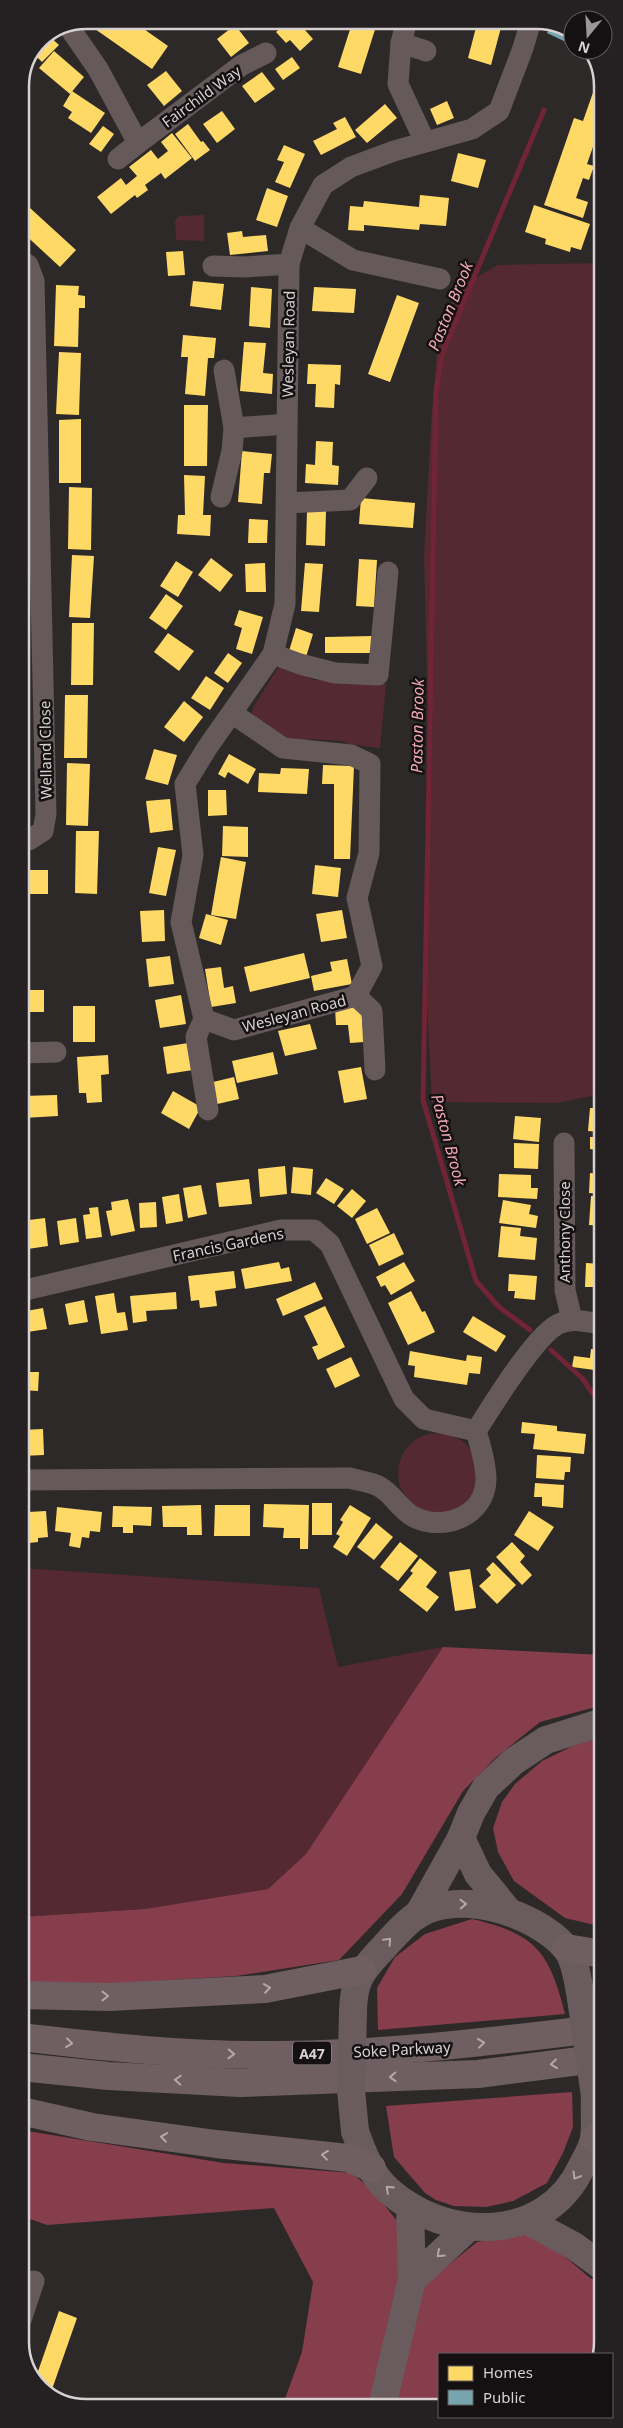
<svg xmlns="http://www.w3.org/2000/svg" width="623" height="2428" font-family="'Noto Sans',sans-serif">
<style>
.green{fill:#542931}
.forest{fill:#863d4c}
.homes{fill:#ffd966}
.public{fill:#76a5af}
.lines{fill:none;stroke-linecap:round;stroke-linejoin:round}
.stream{stroke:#702436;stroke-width:5}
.street{stroke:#65595a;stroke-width:21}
.secondary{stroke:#6a5c5e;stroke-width:28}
.highway{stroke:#6f5f62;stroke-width:28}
.secondary-bridge{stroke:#6a5c5e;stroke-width:28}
.oneway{stroke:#b1a8a9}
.oneway2{stroke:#b3a9ab}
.labels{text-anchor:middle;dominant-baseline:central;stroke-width:5;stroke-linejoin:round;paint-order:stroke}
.shield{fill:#151112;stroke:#9d9798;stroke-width:1}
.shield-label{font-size:14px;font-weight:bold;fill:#d7d1d2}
.street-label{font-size:15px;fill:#d7d1d2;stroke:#151112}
.water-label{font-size:16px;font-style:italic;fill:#f2a9b4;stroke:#151112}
.rim{fill:none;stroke:#d7d1d2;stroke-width:2.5}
</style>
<rect width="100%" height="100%" fill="#2e2929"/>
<!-- green -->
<g class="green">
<polygon points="204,215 204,241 176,240 175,221 179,216"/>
<polygon points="602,263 602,1094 556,1103 432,1102 424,939 428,716 424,556 432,410 437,356 443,317 460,287 498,265"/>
<polygon points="280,664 314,680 340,681 346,684 386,684 380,748 348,744 343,741 310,739 305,745 284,743 252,715 253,708"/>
<circle cx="438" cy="1473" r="40"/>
<polygon points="21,1568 319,1588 338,1667 443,1647 306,1854 268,1889 145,1909 21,1917"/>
</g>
<!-- forest -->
<g class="forest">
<polygon points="443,1647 603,1655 603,1705 540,1722 494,1759 463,1791 402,1894 339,1960 236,1976 74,1986 21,1981 21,1917 145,1909 268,1889 306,1854"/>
<polygon points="603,1739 603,1927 565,1918 514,1881 498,1852 493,1828 502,1802 515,1784 542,1761 583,1741"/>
<path d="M472,1919C536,1934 549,1951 565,2014L378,2030L377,1988L395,1957L425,1934Z"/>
<polygon points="572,2092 573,2127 563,2153 547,2183 513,2201 486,2207 454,2206 436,2200 425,2193 394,2157 386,2106"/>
<polygon points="21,2130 224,2163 352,2173 375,2193 397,2221 400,2282 369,2407 282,2407 302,2352 313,2282 274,2208 47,2225 21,2216"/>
<polygon points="527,2233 564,2256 590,2278 603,2284 603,2343 599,2354 439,2354 439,2407 394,2407 420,2288 477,2242"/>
</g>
<!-- homes -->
<g class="homes">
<polygon points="101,20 131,20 168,46 152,69 95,29"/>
<polygon points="290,20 296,20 313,39 300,51 290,40 286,43 276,32"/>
<polygon points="353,20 378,20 361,74 338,67"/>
<polygon points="478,20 503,20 491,65 468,58"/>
<polygon points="235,25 249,43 231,57 217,39"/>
<polygon points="48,35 59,45 42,62 33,53 36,46"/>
<polygon points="54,51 84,77 70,94 39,68"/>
<polygon points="292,57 300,68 283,80 275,69"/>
<polygon points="166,71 182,91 164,106 147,85"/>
<polygon points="262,72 275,89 255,103 242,86"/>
<polygon points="596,84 602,85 602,121 587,164 594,166 589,180 583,178 576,198 588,202 583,218 544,205 574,118 583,121"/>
<polygon points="72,91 105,113 91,133 68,118 72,112 63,106"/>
<polygon points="447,101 454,118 437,125 430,109"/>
<polygon points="385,104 397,118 367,143 355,130"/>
<polygon points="222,111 235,129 217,143 203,124"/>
<polygon points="345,117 356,137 321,155 313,141 337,129 333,123"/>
<polygon points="188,124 201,142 203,141 210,150 195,161 175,134"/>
<polygon points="103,126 114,134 101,152 89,144"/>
<polygon points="172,133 192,158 165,179 161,173 145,185 148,190 137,198 135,195 111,214 97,197 121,178 126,185 137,176 129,167 151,150 158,159 168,151 161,142"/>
<polygon points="284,145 305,154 290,188 275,182 284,162 277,160"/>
<polygon points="458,153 486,160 478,188 451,181"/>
<polygon points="602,184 602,200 597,198"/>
<polygon points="267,188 288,196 277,227 256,220"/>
<polygon points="420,195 449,198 446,226 420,224 419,230 364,225 364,231 348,230 350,206 363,207 364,201 419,207"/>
<polygon points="20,196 27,203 20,211"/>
<polygon points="534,205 590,224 581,250 571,247 570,252 545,244 546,239 525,232"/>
<polygon points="30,208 76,250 60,267 20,230 20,219"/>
<polygon points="242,231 243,237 266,235 268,251 230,255 227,233"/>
<polygon points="183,251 185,275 168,276 166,252"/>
<polygon points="193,281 224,284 221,310 190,306"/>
<polygon points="56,285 79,286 78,295 85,296 85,308 79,308 78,347 54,346"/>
<polygon points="251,287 272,289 270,328 249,326"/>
<polygon points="314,287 356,289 354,313 312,311"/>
<polygon points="397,295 419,303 390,382 368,374"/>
<polygon points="183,335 216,338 214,358 208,358 205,396 185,394 188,357 181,357"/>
<polygon points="244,342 266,343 263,373 273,374 272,394 240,391"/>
<polygon points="59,352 81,353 79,415 56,414"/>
<polygon points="308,364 341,365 340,385 335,384 334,408 315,407 316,384 307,384"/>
<polygon points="184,405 208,405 207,466 184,466"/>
<polygon points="81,419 81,483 59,483 59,420"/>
<polygon points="316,441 333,442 332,465 339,466 338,485 305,483 306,464 315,465"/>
<polygon points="242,451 272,454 270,473 264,473 262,504 238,502"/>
<polygon points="184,475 205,476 203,515 211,515 210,536 177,534 178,515 185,515"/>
<polygon points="69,487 92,488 91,550 68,549"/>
<polygon points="361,498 415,503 413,528 359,524"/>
<polygon points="307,511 326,511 325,546 306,545"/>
<polygon points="249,519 268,520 267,543 248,543"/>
<polygon points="72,555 94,556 90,618 69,617"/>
<polygon points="211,558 233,575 220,592 198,575"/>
<polygon points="359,559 377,560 374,607 356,606"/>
<polygon points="176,561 193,572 178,597 160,586"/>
<polygon points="265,563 266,592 246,592 245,564"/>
<polygon points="305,563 323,564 319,612 301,611"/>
<polygon points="166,594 183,606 166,630 149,618"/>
<polygon points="239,610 263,617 252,654 236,649 242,628 234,625"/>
<polygon points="72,623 94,623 93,685 71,685"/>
<polygon points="296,628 313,634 306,657 289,651"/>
<polygon points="168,633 194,651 179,671 154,652"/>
<polygon points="373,636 373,653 325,653 325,637"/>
<polygon points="228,653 242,663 228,683 214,673"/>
<polygon points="206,676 224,688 210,710 191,698"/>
<polygon points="65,695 88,695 87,758 64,758"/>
<polygon points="184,701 203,717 184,742 164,727"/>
<polygon points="154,749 177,755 168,785 145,779"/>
<polygon points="229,754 256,769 248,784 228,772 225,778 218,774"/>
<polygon points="67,763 90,764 88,826 66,825"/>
<polygon points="323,765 354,766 350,859 334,859 334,784 322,784"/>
<polygon points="281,768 309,769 307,794 258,792 259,773 280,774"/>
<polygon points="208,790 226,790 227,815 208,816"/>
<polygon points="170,799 173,830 150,833 146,801"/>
<polygon points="223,826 248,827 248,857 222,856"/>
<polygon points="76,831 99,831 97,894 75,893"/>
<polygon points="158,847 176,850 166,896 149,893"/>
<polygon points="221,857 246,862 236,919 211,915"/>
<polygon points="315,865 341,868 338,897 312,894"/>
<rect x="20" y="870" width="28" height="24"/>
<polygon points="164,910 165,941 142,942 140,911"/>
<polygon points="342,910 347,938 321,942 316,914"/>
<polygon points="206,914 228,920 221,945 199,938"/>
<polygon points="304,953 310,978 250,992 244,967"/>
<polygon points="170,956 174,984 149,987 146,959"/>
<polygon points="347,959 352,984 314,991 311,976 332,971 330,962"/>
<polygon points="221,967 224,988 233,986 236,1003 211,1007 205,969"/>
<polygon points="20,984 26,984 26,990 44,990 44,1012 28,1012 28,1019 20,1019"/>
<polygon points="181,995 186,1024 160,1028 155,1000"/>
<rect x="73" y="1006" width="22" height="36"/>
<polygon points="361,1006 364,1042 350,1043 348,1025 336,1025 335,1008"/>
<polygon points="310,1024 317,1049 285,1056 278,1031"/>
<polygon points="188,1043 193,1070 167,1074 163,1047"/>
<polygon points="273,1052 278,1074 237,1083 232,1061"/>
<polygon points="108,1055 109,1074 101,1075 102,1102 87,1103 86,1093 79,1093 77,1057"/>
<polygon points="361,1067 367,1099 344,1103 338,1071"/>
<polygon points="234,1077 239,1099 213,1105 209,1083"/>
<polygon points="173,1091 201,1107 189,1129 161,1113"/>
<polygon points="57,1095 58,1116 23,1118 22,1096"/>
<polygon points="590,1108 602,1108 602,1132 588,1131"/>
<polygon points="515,1116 541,1118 539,1142 513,1139"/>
<polygon points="590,1137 602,1137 602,1160 595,1160 596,1150 590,1149"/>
<polygon points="514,1143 539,1144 538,1169 514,1168"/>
<polygon points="285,1166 287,1194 260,1197 258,1169"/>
<polygon points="293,1167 313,1169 311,1195 291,1193"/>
<polygon points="590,1173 602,1174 602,1194 589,1193"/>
<polygon points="499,1174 531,1175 531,1188 538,1188 537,1199 498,1197"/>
<polygon points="326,1178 344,1189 334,1204 316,1193"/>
<polygon points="249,1179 252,1204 219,1207 216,1183"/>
<polygon points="201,1185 207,1214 188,1218 183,1188"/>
<polygon points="352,1189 366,1201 352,1218 337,1206"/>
<polygon points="179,1194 183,1221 166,1224 162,1197"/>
<polygon points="591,1196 602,1196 602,1226 589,1225"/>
<polygon points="128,1199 135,1231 111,1236 106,1211 112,1210 111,1202"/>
<polygon points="503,1200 531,1205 529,1214 538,1216 536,1228 499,1223"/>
<polygon points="156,1202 157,1227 140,1228 139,1203"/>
<polygon points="98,1207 102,1237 86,1239 83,1215 90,1214 89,1208"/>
<polygon points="377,1208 390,1233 367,1244 355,1219"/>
<polygon points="45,1218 48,1246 21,1250 21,1221"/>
<polygon points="76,1218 79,1242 60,1245 57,1221"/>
<polygon points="501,1226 521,1228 520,1236 537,1238 535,1260 498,1257"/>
<polygon points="394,1233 404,1254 379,1266 369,1245"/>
<polygon points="279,1262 281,1269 289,1267 292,1281 245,1289 241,1269"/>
<polygon points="404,1262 415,1281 391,1295 385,1285 381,1287 376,1277"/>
<polygon points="586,1263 602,1264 602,1287 585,1287"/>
<polygon points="234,1271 236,1288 215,1291 217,1306 200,1308 199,1300 191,1301 188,1276"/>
<polygon points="509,1274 537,1276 535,1300 514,1298 515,1291 508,1291"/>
<polygon points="315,1282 323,1299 283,1316 276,1299"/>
<polygon points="411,1291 422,1312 425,1311 435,1332 408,1345 388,1303"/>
<polygon points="176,1292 177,1309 146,1311 147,1321 133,1323 130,1296"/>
<polygon points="114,1293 117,1313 125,1312 128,1330 101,1334 95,1296"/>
<polygon points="84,1300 88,1322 69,1325 65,1304"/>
<polygon points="325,1306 345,1347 318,1360 312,1347 318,1345 304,1316"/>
<polygon points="43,1308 47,1329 21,1333 21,1312"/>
<polygon points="473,1316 506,1336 496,1352 463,1332"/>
<polygon points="21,1346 30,1346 29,1372 39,1372 38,1391 21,1390"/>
<polygon points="591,1349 602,1350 602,1371 572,1367 574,1356 590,1358"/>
<polygon points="410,1351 466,1361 467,1355 482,1357 480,1374 469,1373 467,1385 414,1377 415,1366 408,1365"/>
<polygon points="351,1357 360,1376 335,1388 326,1369"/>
<polygon points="522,1422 557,1426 557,1431 586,1434 584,1454 533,1449 535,1434 521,1433"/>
<polygon points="43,1429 44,1455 21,1456 21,1430"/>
<polygon points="537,1455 571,1457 570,1472 565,1472 564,1480 536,1478"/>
<polygon points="535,1483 564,1485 563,1508 542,1506 542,1497 534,1497"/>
<rect x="312" y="1503" width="20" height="32"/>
<polygon points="264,1504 309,1505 308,1549 300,1549 300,1538 283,1538 284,1528 263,1527"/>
<polygon points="201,1505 202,1535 187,1535 187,1527 163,1527 162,1506"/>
<polygon points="215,1505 250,1505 250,1536 214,1536"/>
<polygon points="350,1505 371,1518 347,1556 333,1547 340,1536 336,1534 343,1522 340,1520"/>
<polygon points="113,1506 152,1507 151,1526 133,1525 133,1533 123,1533 123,1527 112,1527"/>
<polygon points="57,1507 102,1512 100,1532 90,1531 89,1538 82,1537 80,1548 69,1546 71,1533 55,1531"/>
<polygon points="46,1511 48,1537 38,1538 38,1542 29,1543 28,1512"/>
<polygon points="529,1511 554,1527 538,1551 514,1535"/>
<polygon points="376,1523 393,1537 374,1560 357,1547"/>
<polygon points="400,1542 418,1556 398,1581 380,1567"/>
<polygon points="512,1542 525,1556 520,1562 532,1575 522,1585 496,1557"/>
<polygon points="420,1558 437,1572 426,1587 439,1597 427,1612 399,1590 413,1573 410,1571"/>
<polygon points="493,1562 516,1585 497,1604 479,1586 491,1575 486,1569"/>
<polygon points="470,1569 476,1608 455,1611 449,1572"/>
<polygon points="59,2311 77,2318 50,2395 42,2392 35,2380"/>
</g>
<!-- public -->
<polygon class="public" points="552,23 571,33 566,42 547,33"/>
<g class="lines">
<!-- stream -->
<g class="stream">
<polyline points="530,1330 499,1307 476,1281 423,1100 436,392 442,354 544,110"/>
<polyline points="551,1350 583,1379 603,1409"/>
</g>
<!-- street -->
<g class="street">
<polyline points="407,20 401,43 398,84 425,142"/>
<polyline points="69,27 98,69 138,143 242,65 266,53"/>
<polyline points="401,43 426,51"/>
<polyline points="118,159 138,143"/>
<polyline points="300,228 353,260 440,279"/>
<polyline points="20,260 28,265 34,281 46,814 43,831 29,840 20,840"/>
<polyline points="213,266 245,267 289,264"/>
<polyline points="224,370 234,428 287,424"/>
<polyline points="221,497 232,451 234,428"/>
<polyline points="287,503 350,500 367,478"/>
<polyline points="273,654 300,664 335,673 378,675 388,572"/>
<polyline points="232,713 283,748 351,755 370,764 369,853 357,898 372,966 356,996 234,1030 204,1019 181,922 193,855 185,784 207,748 273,654 285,604 289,264 300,228 323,185 351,167 394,151 472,129 499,111 523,48 531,21"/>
<polyline points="356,996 372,1011 375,1070"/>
<polyline points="204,1019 196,1037 208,1110"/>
<polyline points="21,1053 56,1052"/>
<polyline points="564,1143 565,1290 572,1320"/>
<polyline points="21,1291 281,1230 314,1230 330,1244 404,1399 424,1419 476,1431"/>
<path d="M476,1431C491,1408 537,1331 561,1323C574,1318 589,1322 602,1324"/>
<path d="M21,1480L350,1478C359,1481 372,1482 380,1487C393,1494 400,1510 414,1517C443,1532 485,1516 486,1480C486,1464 481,1447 476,1431"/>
<polyline points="21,2320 34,2281"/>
</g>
<!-- secondary -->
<g class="secondary">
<polyline points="461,1838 478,1874 509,1912"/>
<polyline points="418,1915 461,1838 471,1813 486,1787 514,1761 546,1740 603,1722"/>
<path d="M353,2013C353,1980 362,1970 384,1947C394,1936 405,1923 417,1915C460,1889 533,1912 565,1947C576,1959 578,1983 581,1998"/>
<path d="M355,2131C362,2151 371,2175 388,2190C446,2242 546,2244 582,2166C586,2158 593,2147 594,2138C596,2125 594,2110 595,2096"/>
<polyline points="526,2220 574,2246 603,2267"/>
<polyline points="412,2280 468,2228"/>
<polyline points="382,2407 412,2280 410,2206"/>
</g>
<!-- highway -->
<g class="highway">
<polyline points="566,1948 603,1954"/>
<polyline points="21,1995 109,1997 265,1989 362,1970"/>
<path d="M21,2037C105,2047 190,2056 274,2055C384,2055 494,2041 603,2028"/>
<polyline points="21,2067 109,2076 240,2083 478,2074 603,2058"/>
<polyline points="21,2111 92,2127 216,2144 348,2158 372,2168"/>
<polyline points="594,2139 603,2136"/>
</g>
<!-- secondary-bridge -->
<g class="secondary-bridge">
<polyline points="581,1998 595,2096"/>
<polyline points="353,2013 351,2090 355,2131"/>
</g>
</g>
<!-- one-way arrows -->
<defs><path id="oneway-chevron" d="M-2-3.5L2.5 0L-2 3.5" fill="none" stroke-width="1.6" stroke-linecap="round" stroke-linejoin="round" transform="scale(1.25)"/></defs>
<g class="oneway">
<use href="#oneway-chevron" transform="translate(463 1904) rotate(-2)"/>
<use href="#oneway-chevron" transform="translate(388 1941) rotate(-47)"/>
<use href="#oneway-chevron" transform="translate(576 2176) rotate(121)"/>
<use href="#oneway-chevron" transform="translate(389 2189) rotate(-137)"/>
<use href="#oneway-chevron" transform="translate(440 2254) rotate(137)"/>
</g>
<g class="oneway2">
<use href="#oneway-chevron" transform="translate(267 1988) rotate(-8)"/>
<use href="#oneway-chevron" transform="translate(105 1996)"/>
<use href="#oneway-chevron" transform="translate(69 2043) rotate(7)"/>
<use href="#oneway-chevron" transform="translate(481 2043) rotate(-7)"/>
<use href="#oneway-chevron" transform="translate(231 2054) rotate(2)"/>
<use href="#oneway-chevron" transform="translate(554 2064) rotate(173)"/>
<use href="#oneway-chevron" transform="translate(393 2077) rotate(178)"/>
<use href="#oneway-chevron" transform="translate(178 2080) rotate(-177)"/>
<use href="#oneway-chevron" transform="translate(164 2137) rotate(-172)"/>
<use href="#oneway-chevron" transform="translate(325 2155) rotate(-173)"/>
</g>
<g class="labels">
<!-- shield labels -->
<rect class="shield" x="293" y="2041.5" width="38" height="23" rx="4"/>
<g class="shield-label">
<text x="312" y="2053">A47</text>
</g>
<!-- street labels -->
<g class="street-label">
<text transform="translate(201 96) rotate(-36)">Fairchild Way</text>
<text transform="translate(288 344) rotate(-89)">Wesleyan Road</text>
<text transform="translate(45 750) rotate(-91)">Welland Close</text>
<text transform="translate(294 1013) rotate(-15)">Wesleyan Road</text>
<text transform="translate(564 1232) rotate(-90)">Anthony Close</text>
<text transform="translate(228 1244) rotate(-12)">Francis Gardens</text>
<text transform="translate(402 2049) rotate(-3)">Soke Parkway</text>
</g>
<!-- water labels -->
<g class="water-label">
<text transform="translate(450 306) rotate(-68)">Paston Brook</text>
<text transform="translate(417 726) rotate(-89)">Paston Brook</text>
<text transform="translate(449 1140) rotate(75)">Paston Brook</text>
</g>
</g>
<!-- crop -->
<path d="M0 0H623V2428H0ZM86 29H537A57 57 0 0 1 594 86V2342A57 57 0 0 1 537 2399H86A57 57 0 0 1 29 2342V86A57 57 0 0 1 86 29Z" fill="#252021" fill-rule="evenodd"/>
<path class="rim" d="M86 29H537A57 57 0 0 1 594 86V2342A57 57 0 0 1 537 2399H86A57 57 0 0 1 29 2342V86A57 57 0 0 1 86 29Z"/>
<!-- legend -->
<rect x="438" y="2353" width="175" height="65" fill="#151112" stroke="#635e5f"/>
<rect x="448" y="2366" width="25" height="15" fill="#ffd966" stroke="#635e5f"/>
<text x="483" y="2378" font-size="15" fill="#d7d1d2">Homes</text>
<rect x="448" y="2390" width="25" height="15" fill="#76a5af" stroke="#635e5f"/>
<text x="483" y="2403" font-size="15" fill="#d7d1d2">Public</text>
<!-- north arrow -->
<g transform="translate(588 35) rotate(198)"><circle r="24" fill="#151112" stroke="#635e5f"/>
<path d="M0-4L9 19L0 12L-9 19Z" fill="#9c9697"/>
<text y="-8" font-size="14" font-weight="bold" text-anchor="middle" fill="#d7d1d2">N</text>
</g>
</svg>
